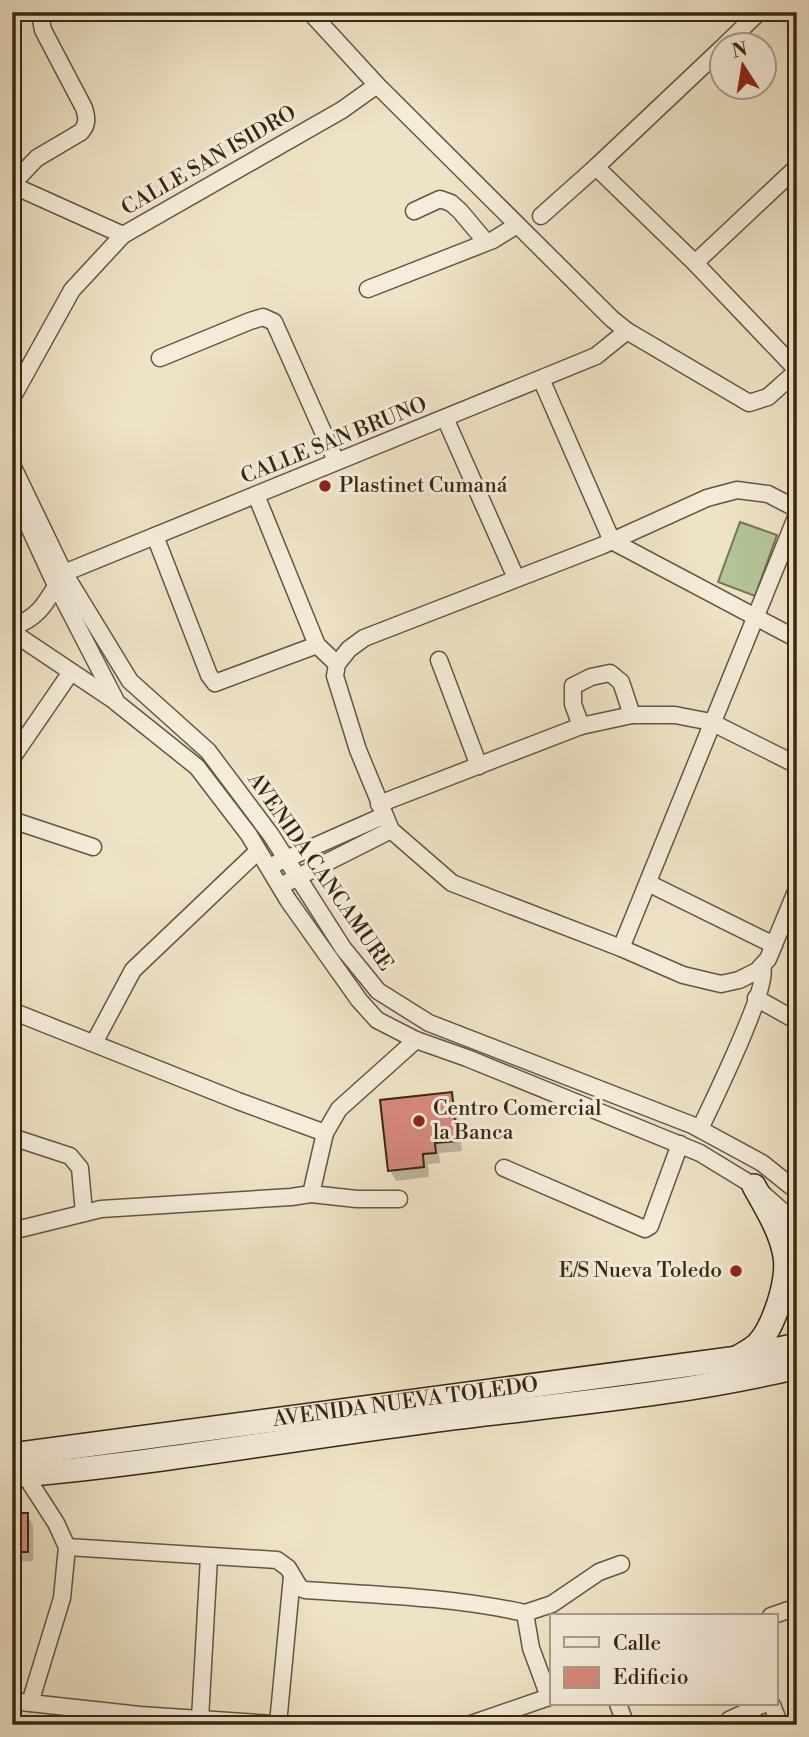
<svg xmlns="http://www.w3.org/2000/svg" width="809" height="1737" font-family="'Libre Bodoni',serif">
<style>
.green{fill:#b4c599;stroke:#767656;stroke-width:2}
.shadow{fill:#0003}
.building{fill:#d6897e;stroke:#372713;stroke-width:2}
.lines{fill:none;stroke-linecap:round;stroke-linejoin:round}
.street-casing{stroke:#655640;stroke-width:19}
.secondary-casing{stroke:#372713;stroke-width:26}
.street{stroke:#f5eddb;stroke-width:16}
.secondary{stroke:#f5eddb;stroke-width:23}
.poi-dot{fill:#8f2418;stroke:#f5eddb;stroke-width:2.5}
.labels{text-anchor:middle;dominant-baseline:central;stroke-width:6;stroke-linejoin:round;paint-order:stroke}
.street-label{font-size:21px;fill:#372713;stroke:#f5eddb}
.poi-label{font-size:21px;fill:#372713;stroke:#f5eddb;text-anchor:start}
</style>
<rect width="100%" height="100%" fill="#efe3c7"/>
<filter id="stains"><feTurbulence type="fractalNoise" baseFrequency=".00286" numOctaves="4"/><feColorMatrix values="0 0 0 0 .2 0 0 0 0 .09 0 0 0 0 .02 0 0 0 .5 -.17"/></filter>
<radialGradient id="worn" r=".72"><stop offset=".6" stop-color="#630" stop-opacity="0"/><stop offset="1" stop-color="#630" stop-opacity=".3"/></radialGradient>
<!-- green -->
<polygon class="green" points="740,522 777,535 755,596 718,582"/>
<!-- shadow -->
<g class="shadow">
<polygon points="451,1094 456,1104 462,1151 439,1153 440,1163 428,1164 429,1177 396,1181 390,1170"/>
<polygon points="12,1515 27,1515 33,1525 33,1561 12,1562"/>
</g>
<!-- building -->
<g class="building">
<polygon points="452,1092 457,1141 435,1143 436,1153 423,1154 424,1167 388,1171 380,1100"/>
<rect x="12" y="1513" width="16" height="39"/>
</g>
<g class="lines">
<!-- street casing -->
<g class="street-casing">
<g id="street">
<polyline points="310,12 377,85 612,319 627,331 749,403 768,397 797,371"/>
<polyline points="724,46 759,12"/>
<polyline points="596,167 695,263 797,370"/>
<path d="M12,184L37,158L81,132C88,124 87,118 84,108L43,30L41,20L47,12"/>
<polyline points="12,185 123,235"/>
<polyline points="414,211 440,199 451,203 460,211 486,242"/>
<polyline points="541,216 596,167 722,48"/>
<polyline points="695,263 797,167"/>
<polyline points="368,289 493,240 517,225"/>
<polyline points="160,358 250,321 263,317 274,322 336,461"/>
<polyline points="541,379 612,541 797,639"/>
<polyline points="12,398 72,290 123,235 342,110 377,85"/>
<polyline points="445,418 516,578"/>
<polyline points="12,465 64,573 130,681 208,751 271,835 343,948 378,991 429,1023 692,1125 762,1163 797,1191"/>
<polyline points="12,490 52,577 117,703 197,767 249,835 288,900 359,1000 377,1020 416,1040 467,1058 700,1153 754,1186 797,1224"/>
<polyline points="256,495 317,645 337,664"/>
<polyline points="797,509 768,494 737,490 707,498 601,546 364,638 349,649 337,664 335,676 358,750 391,830 452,883 621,948 683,975 721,984 739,980 757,971 768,959 797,889"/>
<polyline points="155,536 209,675 215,683 317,645"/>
<path d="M12,627C42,617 48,598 64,573L596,356L627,331"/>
<polyline points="12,632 115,701"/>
<polyline points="439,660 479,766"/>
<polyline points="581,726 573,704 573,686 591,677 610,673 621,682 632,715"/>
<polyline points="12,758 71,672"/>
<polyline points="379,804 581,726 632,715 675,715 711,722 797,765"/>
<polyline points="12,820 93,847"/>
<polyline points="277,863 383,816"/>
<polyline points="288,882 391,830"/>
<polyline points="648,883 774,945"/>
<polyline points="621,948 797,515"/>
<polyline points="756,998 797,1021"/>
<polyline points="12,1011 238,1101 325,1133"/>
<polyline points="94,1043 133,970 257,852"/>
<path d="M700,1129C711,1105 771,984 762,966"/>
<polyline points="12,1137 70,1156 80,1168 84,1213"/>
<polyline points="504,1168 645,1229 650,1226 680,1144"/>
<polyline points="311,1194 357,1199 399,1199"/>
<polyline points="12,1231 101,1209 291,1197 311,1194 325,1133 339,1109 416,1040"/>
<polyline points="25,1475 56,1523 67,1547 62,1598 30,1703"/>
<path d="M67,1547L277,1560L288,1568L300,1588L305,1590C379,1595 453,1597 525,1613L531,1648L549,1697"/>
<polyline points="525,1613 552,1604 599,1572 621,1564"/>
<polyline points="771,1616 797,1607"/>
<polyline points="12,1701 140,1715 289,1725"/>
<polyline points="618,1704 626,1725"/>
<polyline points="768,1704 772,1705 780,1725"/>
<polyline points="200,1719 209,1557"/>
<polyline points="729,1720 764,1704"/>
<polyline points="278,1724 292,1576"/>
<polyline points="468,1725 552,1696"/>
</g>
</g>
<!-- secondary casing -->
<g class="secondary-casing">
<g id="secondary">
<path d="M740,1356C745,1353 753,1349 758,1344C774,1326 789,1281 785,1256C781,1231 766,1208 754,1186"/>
<path id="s1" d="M12,1455L738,1358L797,1345"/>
<path d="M12,1476C152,1464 290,1439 429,1421C551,1405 676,1396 797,1367"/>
</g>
</g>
<!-- street -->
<use href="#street" class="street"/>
<!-- secondary -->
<use href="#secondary" class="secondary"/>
</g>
<!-- markers -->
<g class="poi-dot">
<circle cx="325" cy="486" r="7"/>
<circle cx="419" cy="1121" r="7"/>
<circle cx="736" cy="1271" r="7"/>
</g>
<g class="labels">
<!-- street labels -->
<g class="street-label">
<text transform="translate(209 161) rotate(-30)">CALLE SAN ISIDRO</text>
<text transform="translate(334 441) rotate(-22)">CALLE SAN BRUNO</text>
<text transform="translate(320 872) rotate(55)">AVENIDA CANCAMURE</text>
<text stroke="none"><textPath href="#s1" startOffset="397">AVENIDA NUEVA TOLEDO</textPath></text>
</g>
<!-- poi labels -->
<g class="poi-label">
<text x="339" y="486">Plastinet Cumaná</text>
<text x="433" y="1109">Centro Comercial<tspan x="433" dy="24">la Banca</tspan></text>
<text x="722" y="1271" text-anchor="end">E/S Nueva Toledo</text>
</g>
</g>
<!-- margin -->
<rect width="809" height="1737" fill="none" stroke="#efe3c7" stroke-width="42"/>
<rect x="14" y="14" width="781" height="1709" fill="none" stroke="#372713" stroke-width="3.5"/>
<rect x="21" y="21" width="767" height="1695" fill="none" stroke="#372713" stroke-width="2"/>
<!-- legend -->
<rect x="550" y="1614" width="228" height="91" fill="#f5eddb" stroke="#a99e8b" stroke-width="2"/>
<rect x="564" y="1637" width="35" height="10" fill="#f5eddb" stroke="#a99e8b" stroke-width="2"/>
<text x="613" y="1650" font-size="21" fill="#372713">Calle</text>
<rect x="564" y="1667" width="35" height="21" fill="#d6897e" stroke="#a99e8b" stroke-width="2"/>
<text x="613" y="1684" font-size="21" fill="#372713">Edificio</text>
<!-- north arrow -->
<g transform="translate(743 66) rotate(348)"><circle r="33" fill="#f5eddb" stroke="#a99e8b" stroke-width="2"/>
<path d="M0-5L12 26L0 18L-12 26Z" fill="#8f2418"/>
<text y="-10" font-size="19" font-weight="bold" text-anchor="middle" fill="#372713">N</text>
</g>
<rect width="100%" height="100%" filter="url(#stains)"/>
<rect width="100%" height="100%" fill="url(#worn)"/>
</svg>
